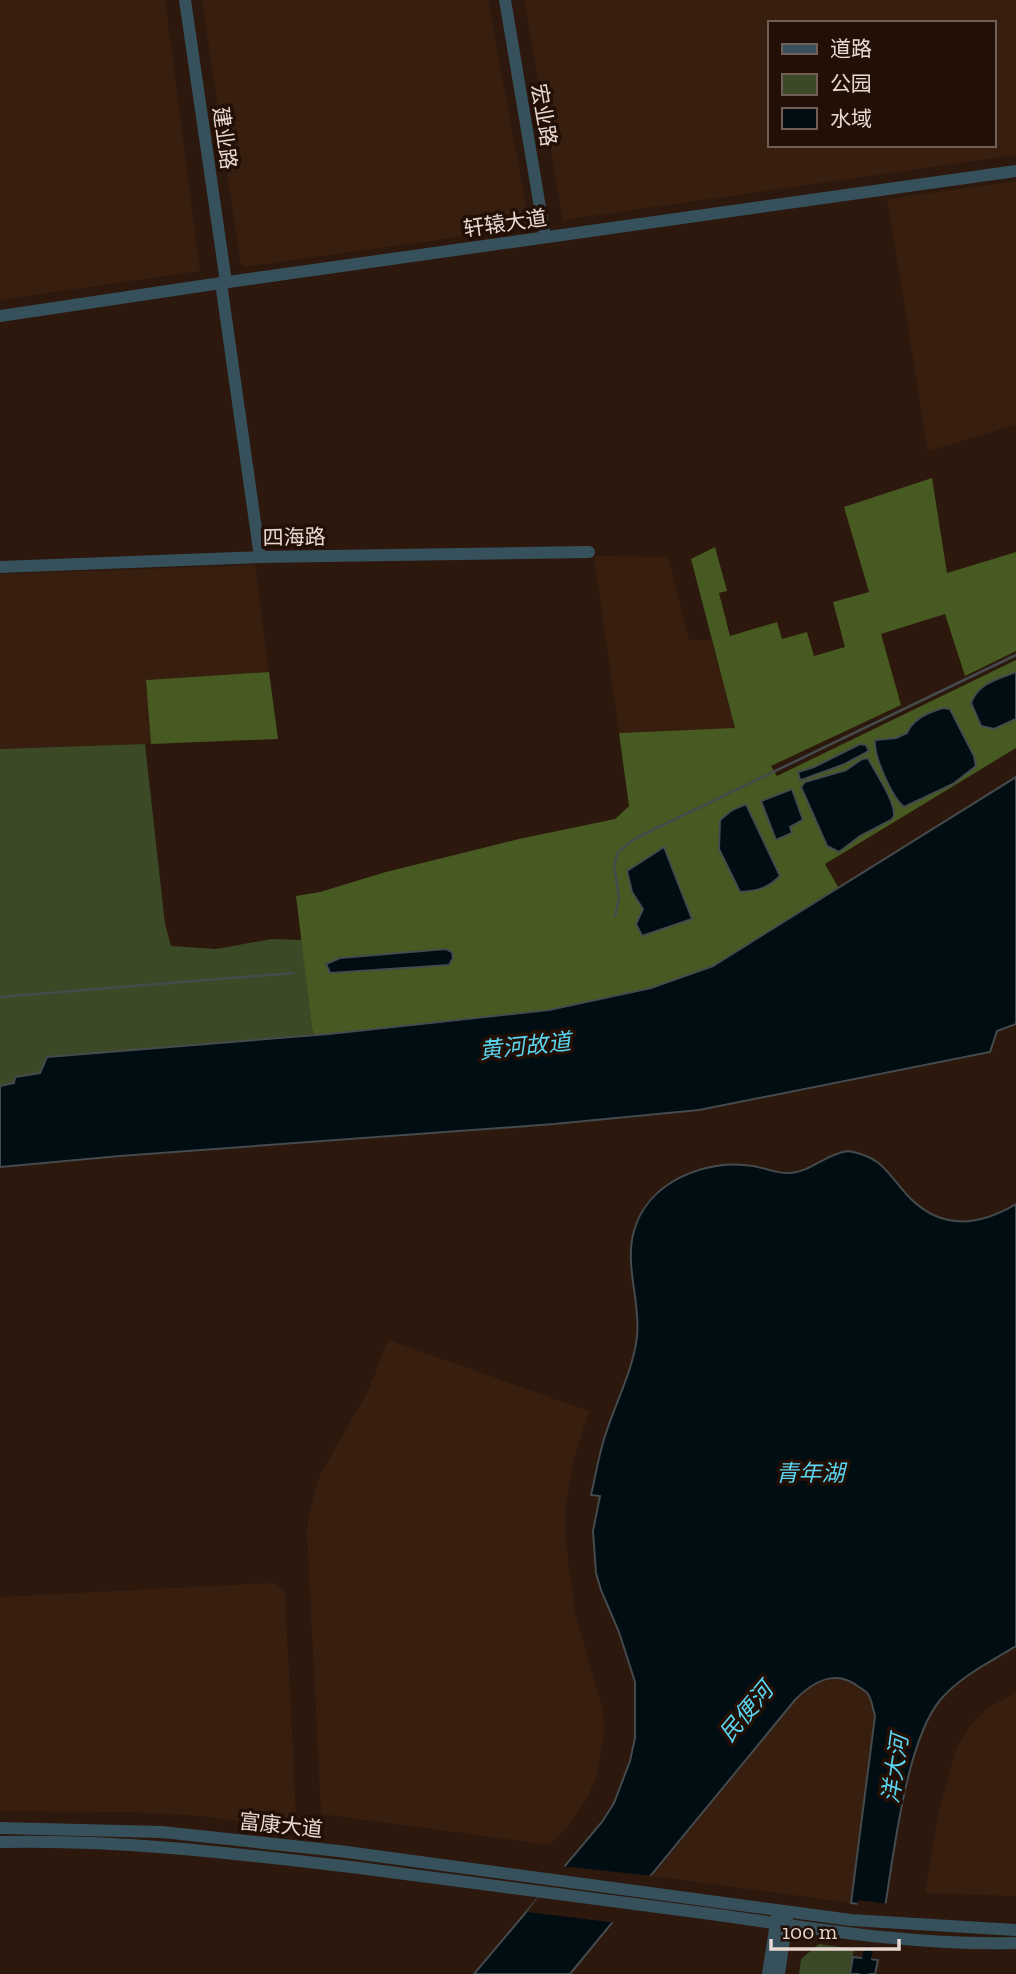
<svg xmlns="http://www.w3.org/2000/svg" width="1016" height="1974" font-family="'Zilla Slab','Noto Sans SC',serif">
<style>
.built{fill:#381e0f;fill-rule:evenodd}
.green{fill:#3c4926}
.forest{fill:#475a21}
.water{fill:#000d13;stroke:#454a4c;stroke-width:2}
.pier{fill:#2c180d}
.lines{fill:none;stroke-linecap:round;stroke-linejoin:round}
.stream{stroke:#454a4c;stroke-width:2.5}
.canal{stroke:#000d13;stroke-width:9}
.minor{stroke:#36505c;stroke-width:12}
.labels{text-anchor:middle;dominant-baseline:central;stroke-width:7;stroke-linejoin:round;paint-order:stroke}
.street-label{font-size:21px;fill:#e7d8d1;stroke:#220f05}
.water-label{font-size:23px;font-style:italic;fill:#5ad5f0;stroke:#220f05}
</style>
<rect width="100%" height="100%" fill="#2c180d"/>
<!-- built -->
<g class="built">
<polygon points="0,0 165,0 200,271 0,300"/>
<polygon points="202,0 488,0 530,227 243,267 240,260"/>
<path d="M524,0H1016V155L563,220ZM769,23H993V145H769Z"/>
<polygon points="1016,181 1016,425 928,451 887,199"/>
<polygon points="594,556 668,557 689,640 711,640 736,729 619,733"/>
<polygon points="255,565 269,672 147,680 151,744 0,749 0,574"/>
<polygon points="388,1340 589,1411 573,1461 565,1510 565,1536 575,1613 603,1711 604,1732 596,1778 588,1796 572,1821 550,1845 321,1814 307,1534 309,1514 320,1475 368,1391"/>
<polygon points="269,1583 276,1584 285,1593 296,1813 290,1822 286,1825 271,1825 200,1816 131,1812 0,1811 0,1597"/>
<polygon points="834,1678 849,1679 868,1694 875,1716 851,1903 653,1876 795,1700 807,1688 820,1681"/>
<polygon points="1016,1692 1016,1896 925,1893 938,1816 955,1752 969,1726 988,1708"/>
</g>
<!-- green -->
<g class="green">
<polygon points="145,744 165,924 171,946 216,949 272,939 302,940 313,1036 47,1057 40,1073 15,1077 14,1083 0,1086 0,749"/>
<polygon points="819,1944 854,1949 850,1974 799,1974 801,1959"/>
</g>
<!-- forest -->
<g class="forest">
<polygon points="932,478 947,573 1016,552 1016,651 965,676 945,614 881,634 901,705 771,766 777,776 1016,660 1016,748 825,864 838,887 713,966 651,988 549,1010 313,1036 296,896 320,892 386,872 519,839 615,819 629,806 619,733 735,728 691,559 715,547 727,591 719,593 730,636 777,622 782,639 807,632 814,656 845,647 833,602 869,592 844,507"/>
<polygon points="269,672 278,739 151,744 146,680"/>
</g>
<!-- water -->
<g class="water">
<path d="M1016,672V719L994,729L981,726L971,703C978,683 998,679 1016,672Z"/>
<path d="M943,708L950,709L974,756L976,766L953,784L904,807C892,798 873,755 875,740L896,738L907,733C912,720 929,712 943,708Z"/>
<polygon points="860,744 866,745 869,751 845,764 804,779 800,780 798,772 814,767"/>
<path d="M868,758C876,774 895,800 894,816L891,820L860,836L839,852L827,846L801,787L805,782L846,770L862,759Z"/>
<polygon points="1016,777 1016,1024 997,1031 990,1052 699,1110 554,1124 120,1156 0,1167 0,1086 14,1083 15,1077 40,1073 47,1057 329,1034 549,1010 651,988 713,966"/>
<polygon points="792,789 803,820 790,827 792,833 776,840 761,801"/>
<path d="M746,804L780,876C768,888 758,891 740,892L719,849L720,820L732,810Z"/>
<polygon points="664,847 692,919 642,936 636,924 643,909 632,892 627,871"/>
<polygon points="446,949 452,952 453,958 449,965 330,973 326,964 340,958"/>
<path d="M848,1151C885,1157 888,1176 911,1199C944,1231 980,1225 1016,1204V1646C990,1662 961,1676 941,1699C906,1740 894,1853 885,1907L851,1903L875,1716C873,1710 872,1700 868,1694C866,1691 862,1689 859,1687C836,1669 813,1681 795,1700L570,1974H474L602,1822L614,1803L630,1761L635,1738V1682L619,1632L601,1590L596,1573L593,1531L600,1496L591,1495C596,1474 599,1453 606,1433C616,1402 633,1370 637,1337C641,1302 624,1266 634,1231C647,1182 706,1158 753,1166C766,1168 777,1174 790,1173C811,1172 825,1154 848,1151Z"/>
<polygon points="853,1957 878,1960 875,1974 850,1974"/>
</g>
<!-- pier -->
<g class="pier">
<polygon points="561,1866 653,1876 617,1923 527,1912"/>
<polygon points="858,1900 889,1904 888,1908 885,1911 857,1908"/>
</g>
<g class="lines">
<!-- stream -->
<g class="stream">
<polyline points="615,916 619,898 614,866 618,852 636,838 1016,655"/>
<polyline points="0,997 293,973"/>
</g>
<!-- canal -->
<polyline class="canal" points="864,1974 868,1951"/>
<!-- minor -->
<g class="minor">
<polyline points="185,0 226,282"/>
<polyline points="505,0 545,237"/>
<polyline points="221,283 260,557"/>
<polyline points="0,316 221,283 1016,171"/>
<polyline points="0,567 260,557 589,552"/>
<polyline points="0,1828 162,1832 339,1851 851,1920 1016,1930"/>
<path d="M0,1842C120,1839 240,1854 359,1868C476,1883 593,1899 711,1914C811,1928 914,1946 1016,1943"/>
<polyline points="768,1974 777,1917"/>
<polyline points="779,1974 787,1919"/>
</g>
</g>
<g class="labels">
<!-- street labels -->
<g class="street-label">
<text transform="translate(544 115) rotate(80)">宏业路</text>
<text transform="translate(225 138) rotate(82)">建业路</text>
<text transform="translate(505 223) rotate(-8)">轩辕大道</text>
<text transform="translate(294 537) rotate(-1)">四海路</text>
<text transform="translate(281 1825) rotate(6)">富康大道</text>
</g>
<!-- water labels -->
<g class="water-label">
<text transform="translate(525 1046) rotate(-6)">黄河故道</text>
<text x="810" y="1473">青年湖</text>
<text transform="translate(746 1712) rotate(-50)">民便河</text>
<text transform="translate(895 1769) rotate(-82)">洋大河</text>
</g>
</g>
<!-- legend -->
<rect x="768" y="21" width="228" height="126" fill="#220f05" stroke="#715f57" stroke-width="2"/>
<rect x="782" y="44" width="35" height="10" fill="#36505c" stroke="#715f57" stroke-width="2"/>
<text x="830" y="56" font-size="21" fill="#e7d8d1">道路</text>
<rect x="782" y="74" width="35" height="21" fill="#3c4926" stroke="#715f57" stroke-width="2"/>
<text x="830" y="91" font-size="21" fill="#e7d8d1">公园</text>
<rect x="782" y="108" width="35" height="21" fill="#000d13" stroke="#715f57" stroke-width="2"/>
<text x="830" y="126" font-size="21" fill="#e7d8d1">水域</text>
<!-- scale -->
<path d="M771 1939v10h128v-10" fill="none" stroke="#e7d8d1" stroke-width="3.5"/>
<text x="782" y="1939" font-size="21" fill="#e7d8d1" stroke="#220f05" stroke-width="5" paint-order="stroke">100 m</text>
</svg>
